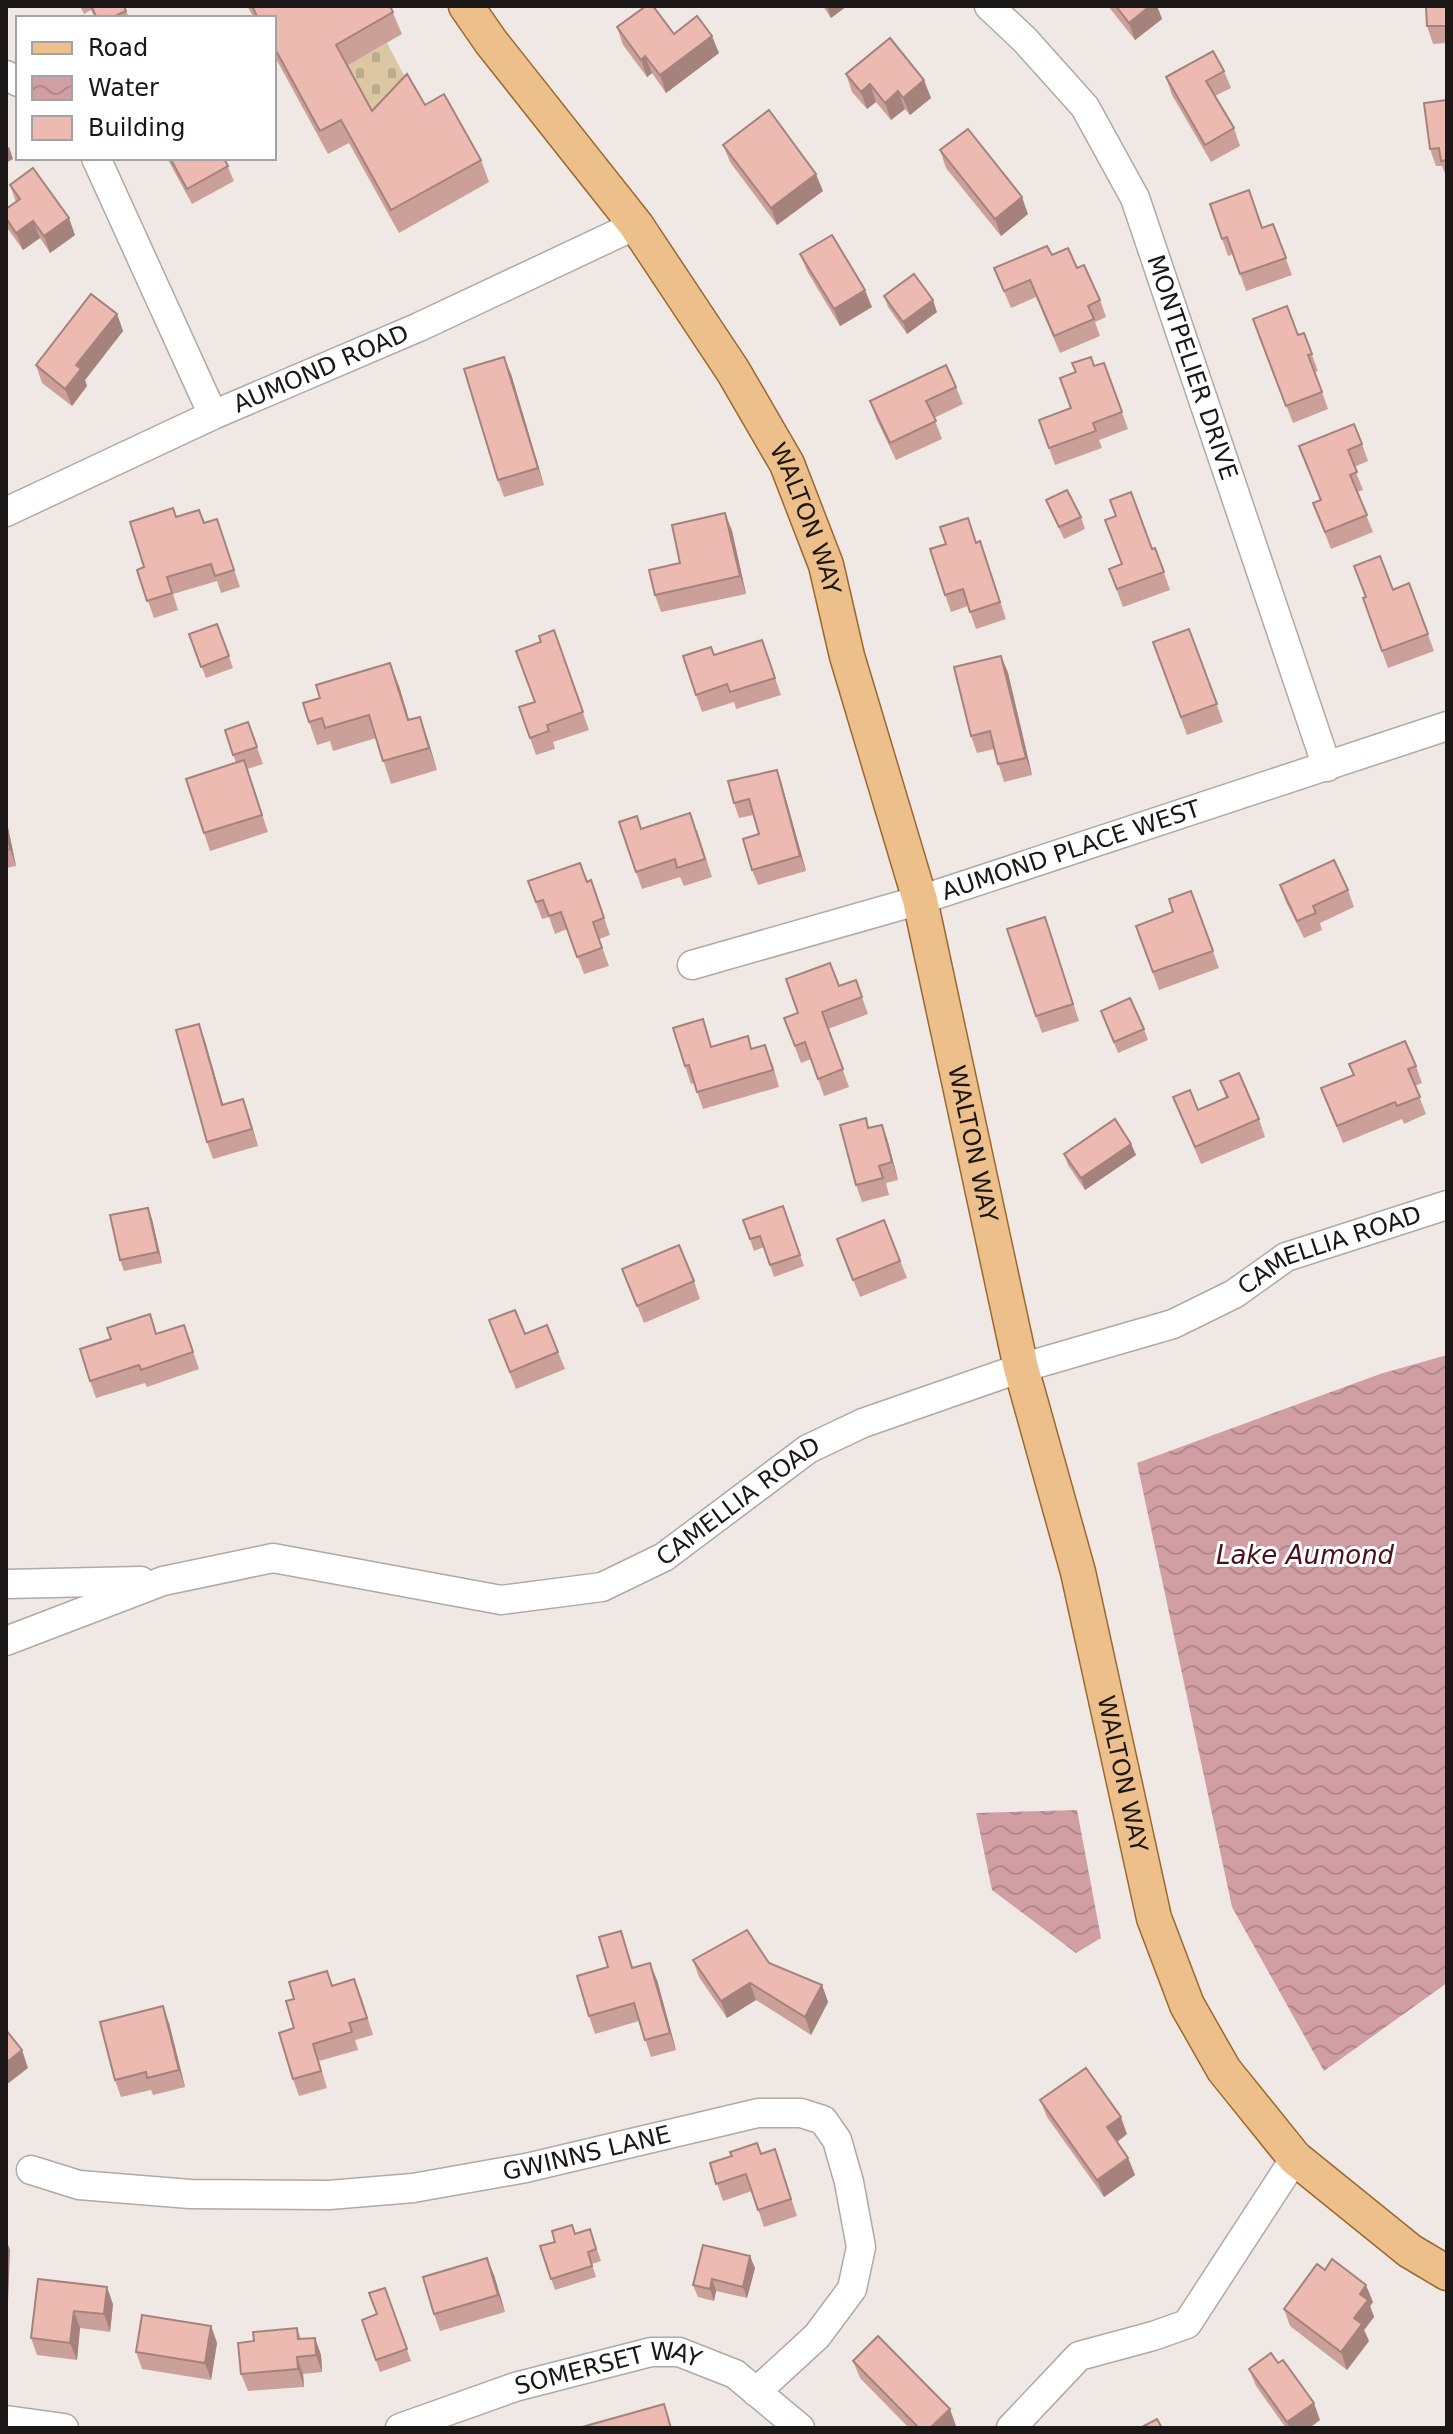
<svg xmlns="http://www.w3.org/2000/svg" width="1453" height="2434" font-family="'DejaVu Sans',sans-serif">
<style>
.cemetery{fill:url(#cemetery-stones)}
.water{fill:url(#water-waves)}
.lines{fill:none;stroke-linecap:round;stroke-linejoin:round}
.minor-casing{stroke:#b0a9a5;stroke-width:31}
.major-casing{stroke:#9b692f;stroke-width:37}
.minor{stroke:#fff;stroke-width:28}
.major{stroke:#edbf8a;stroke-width:34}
.wall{fill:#cba098}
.shaded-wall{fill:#a5827c}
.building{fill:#ecbab1;stroke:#a5827c;stroke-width:2}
.labels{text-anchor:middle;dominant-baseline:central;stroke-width:6;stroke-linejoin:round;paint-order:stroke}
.street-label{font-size:24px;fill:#1a1716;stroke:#fff}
.water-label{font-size:26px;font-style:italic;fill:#4b0f1d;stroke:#fff}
</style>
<defs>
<pattern id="cemetery-stones" width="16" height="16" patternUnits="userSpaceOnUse" patternTransform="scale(2)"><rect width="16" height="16" fill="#dbc8a3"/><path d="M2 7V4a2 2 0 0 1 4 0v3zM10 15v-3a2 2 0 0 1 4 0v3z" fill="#bbab8c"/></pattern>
<pattern id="water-waves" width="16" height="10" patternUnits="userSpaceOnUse" patternTransform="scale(2)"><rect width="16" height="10" fill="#d09ea3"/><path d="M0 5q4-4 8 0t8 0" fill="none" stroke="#b2878c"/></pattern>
</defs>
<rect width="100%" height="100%" fill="#f0e8e4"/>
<!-- cemetery -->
<polygon class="cemetery" points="387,43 415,96 384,141 344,68"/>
<!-- water -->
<g class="water">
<polygon points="1447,1355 1447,1983 1324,2071 1232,1907 1137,1463 1380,1374"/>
<polygon points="1077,1810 1101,1938 1076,1953 992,1890 976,1813"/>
</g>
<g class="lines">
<!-- minor casing -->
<g class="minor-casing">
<g id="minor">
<path id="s1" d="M989,6L1025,40L1085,107L1135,198L1327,767"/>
<polyline points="6,75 18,82"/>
<polyline points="96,158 213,415"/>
<path id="s2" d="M6,512L213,415L419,327L636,225"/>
<path id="s3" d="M692,965L920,900L1447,726"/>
<polyline points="6,1584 141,1581"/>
<path id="s4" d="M6,1641L163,1581L273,1558L501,1600L602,1587L664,1557L808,1449L863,1423L1021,1368L1173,1324L1234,1294L1286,1257L1447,1205"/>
<path id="s5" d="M31,2170L79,2185L190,2194L329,2195L413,2188L526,2168L758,2113H801L823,2120L837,2140L849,2182L861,2247L852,2289L817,2336L756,2392"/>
<polyline points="6,2420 64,2428"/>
<path id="s6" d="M400,2428L515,2387L651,2352H679L735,2374L800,2428"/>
<polyline points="1011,2428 1079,2356 1153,2336 1187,2324 1295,2158"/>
</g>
</g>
<!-- major casing -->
<g class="major-casing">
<g id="major">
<path id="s7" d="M466,6L491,42L636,225L733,371L787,464L826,565L847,656L920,900L1021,1368L1078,1572L1154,1918L1187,2005L1224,2070L1295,2158L1410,2251L1447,2273"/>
</g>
</g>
<!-- minor -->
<use href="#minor" class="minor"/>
<!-- major -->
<use href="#major" class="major"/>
</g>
<!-- wall -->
<g class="wall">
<polygon points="80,6 124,6 129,18 95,18 91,10 84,14"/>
<polygon points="247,6 390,6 402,34 347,66 372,111 425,105 481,160 489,182 399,233 349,143 328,154 274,55 274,18 254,18"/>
<polygon points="823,6 847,6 831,18"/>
<polygon points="1108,6 1157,6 1162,19 1135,40"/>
<polygon points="1447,6 1447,43 1433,44 1427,26"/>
<polygon points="617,27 674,34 719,53 666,93 652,73 647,77 623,45"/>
<polygon points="1224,71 1231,88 1215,96 1234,128 1240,146 1211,162 1172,95 1166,77"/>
<polygon points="846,74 931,98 910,115 905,109 891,120 876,102 867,109 852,92"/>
<polygon points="1447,100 1447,178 1442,166 1436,166 1430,149"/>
<polygon points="723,145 823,191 777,225 730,162"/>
<polygon points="940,150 1028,214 1001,236 946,168"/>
<polygon points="167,158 224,158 234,181 192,204"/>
<polygon points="10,185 75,235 50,253 40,238 23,250 8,229 6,224 6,209 16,202"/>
<polygon points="1210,204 1263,227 1273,224 1292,275 1246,291 1233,254 1228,256"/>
<polygon points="800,254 872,307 840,326 807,271"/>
<polygon points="1052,255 1077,268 1100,300 1106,317 1095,322 1100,336 1060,353 1036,297 1011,308 994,268"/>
<polygon points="884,296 937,312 907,334 888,307"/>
<polygon points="117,314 123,331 85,380 87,386 72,406 42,383 36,365"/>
<polygon points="1253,319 1298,335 1304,333 1318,371 1315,372 1328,409 1293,423"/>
<polygon points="1104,363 1128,429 1099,440 1102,448 1055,465 1039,420 1071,408 1094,366"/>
<polygon points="511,374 544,485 504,497 498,480"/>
<polygon points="956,387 963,404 934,418 942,439 896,460 876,418 870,401"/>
<polygon points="1362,444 1368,461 1354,467 1363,490 1357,492 1373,532 1331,549 1313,503 1321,500 1299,446"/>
<polygon points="1046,500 1081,517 1085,529 1064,539"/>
<polygon points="725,513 732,531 746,594 661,612 655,595 680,563"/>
<polygon points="177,517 204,523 217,519 240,587 221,593 217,581 173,594 178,610 154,618 137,570 144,567"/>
<polygon points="980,541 1006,619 976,629 968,606 951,612 945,595 977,543"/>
<polygon points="1155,548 1170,590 1123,607 1109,569"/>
<polygon points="1409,583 1434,651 1388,668 1363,598"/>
<polygon points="217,624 233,668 206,678 189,634"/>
<polygon points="1189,629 1223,722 1187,735 1153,642"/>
<polygon points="554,630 589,730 553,742 555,749 536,755 519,707 535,702 541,642"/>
<polygon points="762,640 781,695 736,709 734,702 702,712 696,695 714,655"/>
<polygon points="1001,656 1008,673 1032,775 1004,782 994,749 977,753 971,736"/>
<polygon points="399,686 409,720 420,717 437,770 391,784 376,738 333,751 330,741 317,745 309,722"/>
<polygon points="248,722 263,764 247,769 268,832 210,851 204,833 236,763 225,730"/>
<polygon points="777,770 782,785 806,871 758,885 752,870 759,834 753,815 739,818 734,803"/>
<polygon points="6,818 16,866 6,868"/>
<polygon points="641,829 697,830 712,877 684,886 680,877 642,889 636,872"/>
<polygon points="591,880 610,935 599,939 609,966 584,974 567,929 555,934 549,917 542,919 528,881 587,882"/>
<polygon points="1280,885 1348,890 1354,907 1320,923 1322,930 1304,938 1286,902"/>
<polygon points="1191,891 1219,968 1159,990 1136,926 1173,912"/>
<polygon points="1051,935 1079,1021 1042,1033 1036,1016"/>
<polygon points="856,980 868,1014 828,1029 849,1087 824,1096 811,1059 801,1063 784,1018 798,1013 839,986"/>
<polygon points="1101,1011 1144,1029 1148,1040 1118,1053"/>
<polygon points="703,1019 712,1047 752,1049 772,1062 779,1087 703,1109 694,1083 691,1084 685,1066"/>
<polygon points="205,1041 223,1104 243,1099 258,1146 213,1159 207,1142"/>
<polygon points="1416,1066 1422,1083 1415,1086 1426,1114 1404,1124 1402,1119 1343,1143 1321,1088"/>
<polygon points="1220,1081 1259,1119 1265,1137 1201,1164 1173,1097 1198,1110 1226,1098"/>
<polygon points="866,1118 869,1128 882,1125 888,1142 898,1180 886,1183 889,1195 862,1202 856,1185"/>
<polygon points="1131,1144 1136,1155 1085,1190 1068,1165 1064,1154"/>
<polygon points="783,1206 804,1266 774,1277 764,1247 754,1251 743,1220"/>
<polygon points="148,1208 152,1219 162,1263 124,1271 120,1260"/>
<polygon points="884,1220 907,1278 860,1297 837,1239"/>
<polygon points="622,1269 694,1281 700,1299 644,1323"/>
<polygon points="489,1320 525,1334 547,1325 565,1369 516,1389"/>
<polygon points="184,1325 199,1369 147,1387 145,1383 96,1398 90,1381 157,1334"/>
<polygon points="621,1931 633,1968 657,1980 676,2050 651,2057 639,2021 595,2034 589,2016"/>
<polygon points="693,1960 769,1963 822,1985 828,2002 811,2035 756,2000 727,2018 699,1977"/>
<polygon points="332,1986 361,1996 373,2035 355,2040 358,2050 319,2061 327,2088 299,2096 293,2079 294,2028"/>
<polygon points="169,2023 185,2087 153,2095 151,2090 121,2097 115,2080"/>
<polygon points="1040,2100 1127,2134 1117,2142 1128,2158 1135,2175 1104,2197 1047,2117"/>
<polygon points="761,2154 781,2167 797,2216 764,2227 752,2191 723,2201 710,2163"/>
<polygon points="590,2229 601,2261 592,2264 596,2277 555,2290 540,2246"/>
<polygon points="703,2245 755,2268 747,2298 716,2291 714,2301 698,2297 693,2285"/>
<polygon points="494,2275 505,2312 440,2331 434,2314"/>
<polygon points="38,2279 113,2304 110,2332 80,2328 77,2360 37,2355 31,2338"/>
<polygon points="385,2288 411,2361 380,2372 362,2320 377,2314"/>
<polygon points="1373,2302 1370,2306 1374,2317 1364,2330 1369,2341 1347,2370 1290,2326 1284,2309"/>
<polygon points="211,2326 217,2343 211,2380 142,2369 136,2352"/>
<polygon points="297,2328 301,2339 315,2338 321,2355 322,2372 303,2374 304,2387 248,2391 241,2374 254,2341"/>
<polygon points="853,2361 956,2426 954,2428 909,2428 860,2378"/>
<polygon points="1249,2369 1320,2420 1309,2428 1286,2428 1256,2386"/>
</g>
<!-- shaded-wall -->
<g class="shaded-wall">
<polygon points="827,6 847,6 831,18"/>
<polygon points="1150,6 1157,6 1162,19 1135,40 1129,23"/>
<polygon points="712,36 719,53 666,93 660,75"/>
<polygon points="645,56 652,73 647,77 641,60"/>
<polygon points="924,80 931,98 910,115 903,98"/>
<polygon points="870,84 876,102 867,109 861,92"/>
<polygon points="898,91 905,109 891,120 885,103"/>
<polygon points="9,147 13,159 6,163 6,149"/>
<polygon points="816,174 823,191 777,225 771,208"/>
<polygon points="1022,197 1028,214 1001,236 995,219"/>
<polygon points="69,218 75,235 50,253 44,236"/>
<polygon points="33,221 40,238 23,250 16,233"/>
<polygon points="865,290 872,307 840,326 834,309"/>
<polygon points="933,300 937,312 907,334 903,322"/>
<polygon points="117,314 123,331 85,380 87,386 72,406 65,389 76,365"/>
<polygon points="504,357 511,374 544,485 538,468"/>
<polygon points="725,513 732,531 746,594 740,576"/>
<polygon points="1001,656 1008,673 1032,775 1026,758"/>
<polygon points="390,663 399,686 416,743 408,720"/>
<polygon points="420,717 428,740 437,770 429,748"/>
<polygon points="777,770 782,785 806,871 800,856"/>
<polygon points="6,818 16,866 10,849 6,831"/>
<polygon points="199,1024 205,1041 228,1122 222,1105"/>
<polygon points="243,1099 249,1116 258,1146 252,1129"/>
<polygon points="882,1125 888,1142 898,1180 892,1162"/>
<polygon points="1131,1144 1136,1155 1085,1190 1081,1178"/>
<polygon points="148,1208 152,1219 162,1263 158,1252"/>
<polygon points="650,1963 657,1980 676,2050 670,2033"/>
<polygon points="750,1983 756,2000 727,2018 721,2001"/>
<polygon points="822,1985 828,2002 811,2035 805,2017"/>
<polygon points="163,2006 169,2023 185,2087 179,2070"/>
<polygon points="22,2050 28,2068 6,2085 6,2063"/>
<polygon points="1121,2117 1127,2134 1113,2145 1107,2127"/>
<polygon points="1128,2158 1135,2175 1104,2197 1097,2180"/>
<polygon points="6,2239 10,2250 8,2301 6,2295"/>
<polygon points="750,2256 755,2268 747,2298 743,2287"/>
<polygon points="487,2258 494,2275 505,2312 498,2295"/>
<polygon points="712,2279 716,2291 714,2301 710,2289"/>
<polygon points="1366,2285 1373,2302 1370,2306 1374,2317 1364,2330 1369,2341 1347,2370 1341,2352 1354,2318 1360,2294"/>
<polygon points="107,2287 113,2304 110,2332 104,2314"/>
<polygon points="74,2311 80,2328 77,2360 70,2343"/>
<polygon points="211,2326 217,2343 211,2380 205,2363"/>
<polygon points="315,2338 321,2355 322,2372 316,2355"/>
<polygon points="297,2357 303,2374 304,2387 298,2369"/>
<polygon points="1314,2403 1320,2420 1309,2428 1290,2428 1287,2422"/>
<polygon points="950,2409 956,2426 954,2428 930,2428"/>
</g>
<!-- building -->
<g class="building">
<polygon points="91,6 124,6 126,11 111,18 97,18"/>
<polygon points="252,6 390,6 393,12 336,45 372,111 407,74 425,105 444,94 481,160 391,210 341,120 320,131 274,47 274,18 258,18"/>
<polygon points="646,6 653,6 674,34 697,16 712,36 660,75 645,56 641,60 617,27"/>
<polygon points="1116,6 1150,6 1129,23"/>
<polygon points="1426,6 1447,6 1447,26 1427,26"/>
<polygon points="890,38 924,80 903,98 898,91 885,103 870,84 861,92 846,74"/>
<polygon points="1213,51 1224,71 1206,81 1234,128 1205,145 1166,77"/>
<polygon points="1447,100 1447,160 1441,161 1439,148 1430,149 1424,103"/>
<polygon points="769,110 816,174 771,208 723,145"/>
<polygon points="968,129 1022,197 995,219 940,150"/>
<polygon points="170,158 224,158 228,166 187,189"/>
<polygon points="33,168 69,218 44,236 33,221 16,233 6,218 6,209 20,199 10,185"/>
<polygon points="1249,190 1262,228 1273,224 1286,258 1240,274 1227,237 1222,239 1210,204"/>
<polygon points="832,235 865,290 834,309 800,254"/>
<polygon points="1047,246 1052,255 1068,248 1077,268 1084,265 1100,300 1088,306 1094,319 1054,336 1030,280 1004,291 994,268"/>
<polygon points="914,274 933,300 903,322 884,296"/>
<polygon points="91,294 117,314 76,365 81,369 65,389 36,365"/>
<polygon points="1287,306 1298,335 1304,333 1312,354 1308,355 1322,392 1286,406 1253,319"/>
<polygon points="504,357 538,468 498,480 464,369"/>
<polygon points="1091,357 1094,366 1104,363 1122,412 1093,423 1096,431 1049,448 1039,420 1071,408 1060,378 1076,372 1072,363"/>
<polygon points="946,365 956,387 926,401 936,421 890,443 870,401"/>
<polygon points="1354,424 1362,444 1348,450 1357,472 1350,475 1367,515 1325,532 1313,503 1321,500 1299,446"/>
<polygon points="1067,490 1081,517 1059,527 1046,500"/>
<polygon points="1131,492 1152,549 1155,548 1164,572 1117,589 1109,569 1122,564 1105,520 1116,516 1110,500"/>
<polygon points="173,508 176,517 199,510 204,523 217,519 234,570 215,576 211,564 167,577 172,593 147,601 137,570 144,567 130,522"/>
<polygon points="725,513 740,576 655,595 649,570 680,563 672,525"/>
<polygon points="968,518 976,543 980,541 1000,602 970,612 963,589 945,595 930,549 946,544 940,527"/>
<polygon points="1380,556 1393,590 1409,583 1428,634 1382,651 1363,598 1366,597 1354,566"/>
<polygon points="217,624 229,656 201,667 189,634"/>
<polygon points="1189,629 1217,704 1181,717 1153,642"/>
<polygon points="554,630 583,712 547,725 549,731 530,738 519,707 535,702 516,651 541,642 539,636"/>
<polygon points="762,640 775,678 730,692 727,684 696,695 683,656 711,647 714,655"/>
<polygon points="1001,656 1026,758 998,764 990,731 971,736 954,667"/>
<polygon points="390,663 408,720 420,717 429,748 383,761 369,715 325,728 322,718 309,722 303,703 320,698 316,685"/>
<polygon points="248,722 257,747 233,755 225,730"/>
<polygon points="244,760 262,815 204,833 186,779"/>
<polygon points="777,770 800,856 752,870 743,839 759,834 749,799 734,803 728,781"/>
<polygon points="690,813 705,859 677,868 675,859 636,872 619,822 637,816 641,829"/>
<polygon points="6,831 10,849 6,850"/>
<polygon points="1334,860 1348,890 1313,906 1316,913 1297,921 1280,885"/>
<polygon points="580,863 587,882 591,880 604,918 593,922 602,948 577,957 561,912 549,916 543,900 536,902 528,881"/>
<polygon points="1191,891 1213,951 1153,972 1136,926 1173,912 1169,899"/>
<polygon points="1045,917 1073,1004 1036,1016 1007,929"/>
<polygon points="830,963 839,986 856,980 862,997 822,1012 843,1069 818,1079 805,1042 795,1046 784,1018 798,1013 786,979"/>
<polygon points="1130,998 1144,1029 1114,1042 1101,1011"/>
<polygon points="703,1019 711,1047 748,1036 751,1049 765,1045 773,1070 697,1092 689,1065 685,1066 673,1028"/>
<polygon points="199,1024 222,1105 243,1099 252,1129 207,1142 176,1030"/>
<polygon points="1405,1041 1416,1066 1408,1069 1420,1097 1397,1106 1395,1102 1337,1126 1321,1088 1354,1075 1349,1064"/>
<polygon points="1239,1073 1259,1119 1195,1147 1173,1097 1190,1090 1198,1110 1228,1097 1220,1081"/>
<polygon points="866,1118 868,1128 882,1125 892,1162 879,1166 883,1178 856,1185 840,1125"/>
<polygon points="1115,1119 1131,1144 1081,1178 1064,1154"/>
<polygon points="783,1206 800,1255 770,1265 760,1236 750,1239 743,1220"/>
<polygon points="148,1208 158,1252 120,1260 110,1215"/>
<polygon points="884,1220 900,1261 853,1280 837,1239"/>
<polygon points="679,1245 694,1281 637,1306 622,1269"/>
<polygon points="515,1310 525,1334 547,1325 558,1352 510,1372 489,1320"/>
<polygon points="150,1314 156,1334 184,1325 193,1352 141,1370 139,1365 90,1381 80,1349 111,1339 107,1328"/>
<polygon points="747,1930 769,1963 822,1985 805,2017 750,1983 721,2001 693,1960"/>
<polygon points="621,1931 632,1968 650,1963 670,2033 645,2040 634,2003 589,2016 577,1976 608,1967 599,1937"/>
<polygon points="327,1971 332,1986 354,1979 367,2018 349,2023 352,2032 313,2044 321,2071 293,2079 279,2033 294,2028 286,2001 294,1999 289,1982"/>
<polygon points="163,2006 179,2070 147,2078 146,2072 115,2080 100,2022"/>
<polygon points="6,2030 22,2050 6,2063"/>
<polygon points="1086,2068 1121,2117 1107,2127 1128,2158 1097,2180 1040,2100"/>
<polygon points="757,2143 761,2154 775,2149 791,2199 758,2210 746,2174 716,2184 710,2163 732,2156 730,2152"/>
<polygon points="572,2225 575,2234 590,2229 596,2249 588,2252 592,2266 551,2279 540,2246 555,2242 552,2231"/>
<polygon points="703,2245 750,2256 743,2287 712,2279 710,2289 693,2285"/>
<polygon points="487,2258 498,2295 434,2314 423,2277"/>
<polygon points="1332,2259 1366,2285 1360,2294 1368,2300 1354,2318 1362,2324 1341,2352 1284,2309 1317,2264 1325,2270"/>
<polygon points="38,2279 107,2287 104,2314 74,2311 70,2343 31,2338"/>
<polygon points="385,2288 407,2349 376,2360 362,2320 377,2314 369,2293"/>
<polygon points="142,2315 211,2326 205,2363 136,2352"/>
<polygon points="297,2328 298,2339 315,2338 316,2355 297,2357 298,2369 241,2374 238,2343 254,2341 253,2332"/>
<polygon points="878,2336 950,2409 930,2428 919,2428 853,2361"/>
<polygon points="1271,2353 1278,2363 1283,2360 1314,2403 1287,2422 1249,2369"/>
<polygon points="664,2404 671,2428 582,2427"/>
<polygon points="1157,2419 1162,2428 1140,2428"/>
</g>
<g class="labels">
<!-- street labels -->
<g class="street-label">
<text stroke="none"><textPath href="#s1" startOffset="422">MONTPELIER DRIVE</textPath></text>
<text stroke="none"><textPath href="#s2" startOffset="346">AUMOND ROAD</textPath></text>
<text stroke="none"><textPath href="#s7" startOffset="618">WALTON WAY</textPath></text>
<text stroke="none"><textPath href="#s3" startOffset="396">AUMOND PLACE WEST</textPath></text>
<text stroke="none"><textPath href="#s7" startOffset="1266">WALTON WAY</textPath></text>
<text stroke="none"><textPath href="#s4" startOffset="1424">CAMELLIA ROAD</textPath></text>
<text stroke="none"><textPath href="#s4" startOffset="776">CAMELLIA ROAD</textPath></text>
<text stroke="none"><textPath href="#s7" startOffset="1914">WALTON WAY</textPath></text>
<text stroke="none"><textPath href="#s5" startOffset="562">GWINNS LANE</textPath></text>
<text stroke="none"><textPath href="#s6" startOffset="218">SOMERSET WAY</textPath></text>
</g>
<!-- water labels -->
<g class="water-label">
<text x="1305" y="1555">Lake Aumond</text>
</g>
</g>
<!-- border -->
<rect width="1453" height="2434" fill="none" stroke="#1a1716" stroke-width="16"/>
<!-- legend -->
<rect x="16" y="16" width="260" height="144" fill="#ffffff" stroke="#a3a2a2" stroke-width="2"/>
<rect x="32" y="42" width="40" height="12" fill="#edbf8a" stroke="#a3a2a2" stroke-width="2"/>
<text x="88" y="56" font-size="24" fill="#1a1716">Road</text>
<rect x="32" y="76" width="40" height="24" fill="url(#water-waves)" stroke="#a3a2a2" stroke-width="2"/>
<text x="88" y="96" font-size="24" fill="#1a1716">Water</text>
<rect x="32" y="116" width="40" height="24" fill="#ecbab1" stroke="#a3a2a2" stroke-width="2"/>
<text x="88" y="136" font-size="24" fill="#1a1716">Building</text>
</svg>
